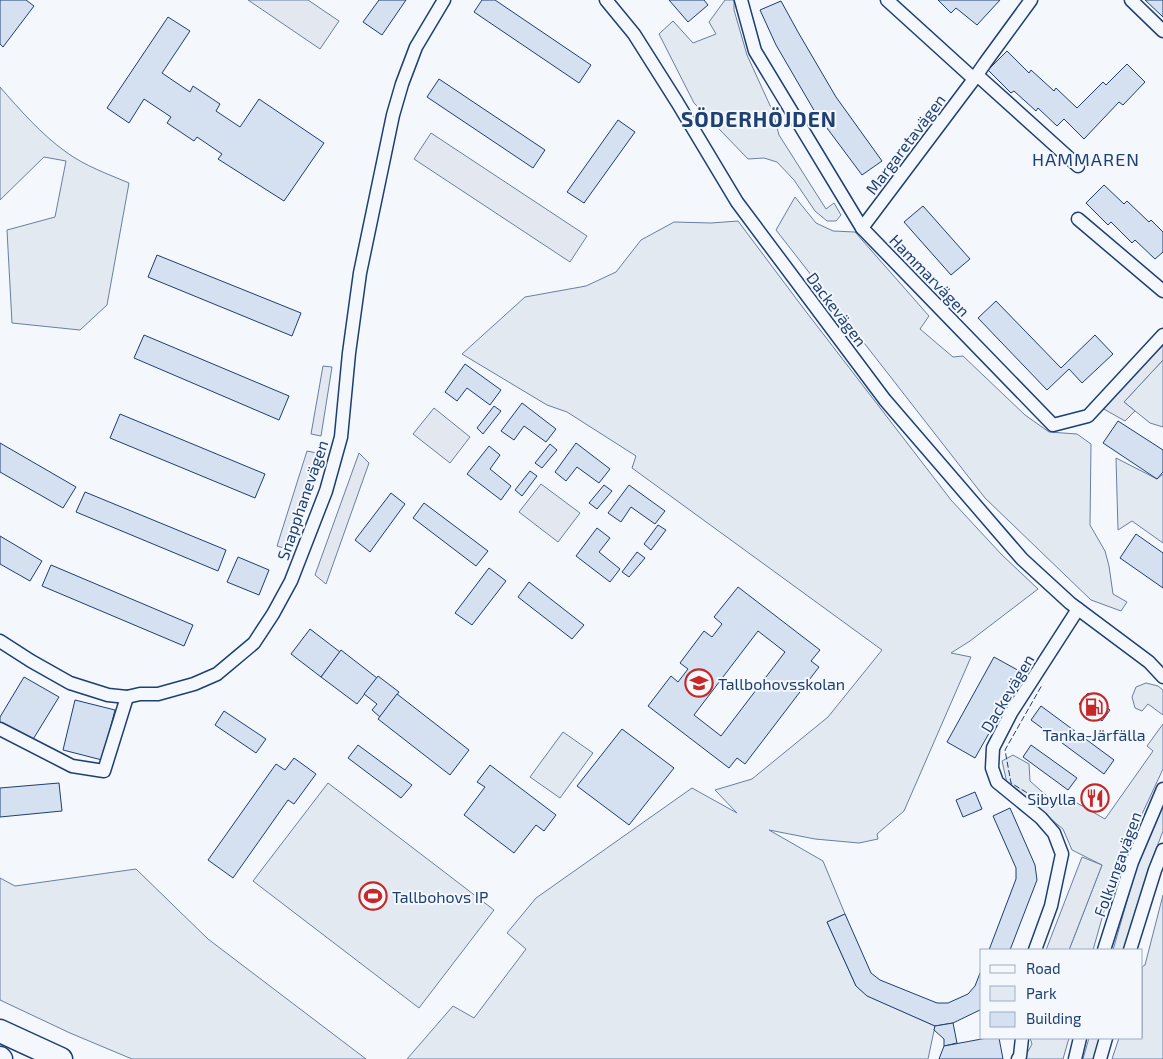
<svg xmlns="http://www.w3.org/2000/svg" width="1163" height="1059" font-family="'Exo 2',sans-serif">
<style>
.green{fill:#e3e9f0;stroke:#687fa3}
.parking{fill:#e3e8f0;stroke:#687fa3}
.building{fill:#d5e0f0;stroke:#1d3f73;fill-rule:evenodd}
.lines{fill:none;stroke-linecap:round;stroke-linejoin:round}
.minor-casing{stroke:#1d3f73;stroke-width:15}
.motorway-casing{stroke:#1d3f73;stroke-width:25}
.minor{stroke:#f4f7fb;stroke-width:12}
.motorway{stroke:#f4f7fb;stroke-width:22}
.fence{stroke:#1d3f73;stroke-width:1;stroke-dasharray:6 2.5;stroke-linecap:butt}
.labels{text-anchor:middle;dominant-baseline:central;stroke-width:4;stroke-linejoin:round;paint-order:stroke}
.street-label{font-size:16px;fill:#1d3f73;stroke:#f4f7fb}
.poi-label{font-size:16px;fill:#1d3f73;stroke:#f4f7fb;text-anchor:start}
.neighbourhood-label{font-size:18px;letter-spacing:1px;fill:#1d3f73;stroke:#f4f7fb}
.district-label{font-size:21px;font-weight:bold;letter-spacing:1px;fill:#1d3f73;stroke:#f4f7fb}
</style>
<rect width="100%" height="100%" fill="#f4f7fb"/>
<!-- green -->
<g class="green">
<polygon points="725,0 734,0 734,10 747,55 773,112 779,135 826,209 834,203 841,215 836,221 827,221 815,211 794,180 777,162 764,158 748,159 694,103 659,34 673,21 693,43 716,34 709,22"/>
<path d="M0,87C20,110 41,134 66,152C85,166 108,174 129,183L107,305L80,330L12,323L7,230L55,217L66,161L44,157L0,200Z"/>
<polygon points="795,197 816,223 833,231 855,232 929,316 920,329 953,357 963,356 1025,415 1049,432 1077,434 1091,444 1090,525 1105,551 1109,566 1113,594 1127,602 1121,611 1091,600 985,498 776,230"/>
<polygon points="738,221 804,309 951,500 1002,555 1038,589 970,641 951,653 971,657 904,811 877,834 878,839 859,843 815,839 769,830 823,861 845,914 827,922 856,986 868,996 935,1026 928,1059 407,1059 453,1006 474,1018 526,949 507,933 536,898 692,788 737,813 715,790 752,779 828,717 882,650 632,468 636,456 567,412 547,405 462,354 525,297 586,286 616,272 641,240 674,222 711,223"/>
<polygon points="1163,360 1163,427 1150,423 1124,402"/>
<polygon points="1116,458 1157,479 1163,474 1163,543 1132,521 1118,530"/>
<polygon points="1146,683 1158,686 1163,690 1163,715 1148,704 1142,711 1135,708 1132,697 1136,687"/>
<polygon points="1163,724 1163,769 1122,857 1106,904 1093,950 1069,950 1102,865 1072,850 1063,829 1007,783 1002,761 1013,755 1029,764 1030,781 1057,805 1070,799 1105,819 1153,751 1147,746"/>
<polygon points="563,732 593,753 560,798 530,777"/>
<polygon points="328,783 494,910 419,1008 253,881"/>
<polygon points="1163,798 1163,831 1148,870 1125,950 1113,950 1137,866"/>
<polygon points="136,869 208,939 366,1059 132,1059 70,1033 0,1000 0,878 15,886"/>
<polygon points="1163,895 1163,1059 1112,1059 1119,1038 1142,1038 1142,967 1145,965"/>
<polygon points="1030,1038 1069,1038 1063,1059 1024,1059 1032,1044"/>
<polygon points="1089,1038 1100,1038 1094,1059 1083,1059"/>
</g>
<!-- parking -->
<g class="parking">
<polygon points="248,0 308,0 339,21 320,49"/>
<polygon points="431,133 587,236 570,262 414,159"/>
<polygon points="1163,343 1163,360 1124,402 1135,411 1125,421 1102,408"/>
<polygon points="323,366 332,367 321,436 311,434"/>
<polygon points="434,408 470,437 450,463 413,434"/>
<polygon points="307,451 317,453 287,549 277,546"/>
<polygon points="359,453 369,463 326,584 315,575"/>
<polygon points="541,484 580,513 558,542 519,512"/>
<polygon points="1082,857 1102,865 1069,950 1046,950"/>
</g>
<!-- building -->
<g class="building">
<polygon points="0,0 26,0 34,6 3,47 0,44"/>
<polygon points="379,0 406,0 382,35 363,22"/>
<polygon points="482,0 495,0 591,65 579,83 474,12"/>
<polygon points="669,0 704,0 708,5 688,22"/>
<polygon points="938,0 1000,0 977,25 956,8 951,13"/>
<polygon points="1145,0 1163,0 1163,17"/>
<polygon points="781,1 798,32 836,97 882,161 862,175 815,112 776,45 760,10"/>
<polygon points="168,17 190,31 162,73 190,92 193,86 220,104 216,111 240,127 259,99 324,143 284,201 218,159 222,154 197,137 194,141 167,123 171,117 144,99 129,123 107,108"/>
<polygon points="1007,51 1029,73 1031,70 1054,91 1056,88 1077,108 1103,82 1106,85 1127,64 1145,82 1123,105 1119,102 1084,139 1064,119 1057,126 1038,108 1036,111 1014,91 1011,93 988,70"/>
<polygon points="439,79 545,150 533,168 427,97"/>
<polygon points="618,120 635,132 584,203 567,192"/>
<polygon points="1104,185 1124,204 1127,201 1149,222 1151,220 1163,232 1163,252 1155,259 1135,240 1132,243 1111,222 1108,225 1086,203"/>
<polygon points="923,206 970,259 951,275 904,222"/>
<polygon points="157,255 301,313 292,336 148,277"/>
<polygon points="996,301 1061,368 1095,335 1113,354 1082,383 1069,369 1047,390 978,318"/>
<polygon points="144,335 289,396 279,420 134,358"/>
<polygon points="465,364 501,390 490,405 467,388 457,401 445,392"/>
<polygon points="522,403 556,429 546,442 524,426 514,440 501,431"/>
<polygon points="494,406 501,411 483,434 477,428"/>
<polygon points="120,414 265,474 255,498 110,438"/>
<polygon points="1118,421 1163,450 1163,472 1157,479 1103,443"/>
<polygon points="0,443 76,487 63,508 0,472"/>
<polygon points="576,443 610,469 599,483 577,467 566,481 555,472"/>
<polygon points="550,444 557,450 542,468 535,463"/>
<polygon points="489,446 500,455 490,469 511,486 501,500 467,474"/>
<polygon points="530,471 537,476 522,496 515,490"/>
<polygon points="604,485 612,491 597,509 589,503"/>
<polygon points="629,485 665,511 655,524 631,507 621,522 608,513"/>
<polygon points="85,492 226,550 218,571 76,512"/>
<polygon points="391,493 405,504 370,552 355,540"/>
<polygon points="424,503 488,551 476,566 413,518"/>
<polygon points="658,525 666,530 651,550 644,544"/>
<polygon points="597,528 610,538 599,552 620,569 610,582 576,556"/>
<polygon points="1136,534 1163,553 1163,588 1120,558"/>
<polygon points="0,536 42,561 30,581 0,564"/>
<polygon points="637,552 645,558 629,577 622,572"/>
<polygon points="238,557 269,570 259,595 227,582"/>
<polygon points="51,565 193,625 184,646 42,586"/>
<polygon points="489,568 506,581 472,625 455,613"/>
<polygon points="529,582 584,625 572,639 518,597"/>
<path d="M738,587L820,650L811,661L819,667L745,764L737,758L729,768L648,706L671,676L678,682L688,669L680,663L704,631L712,637L722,624L714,617ZM758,631L785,652L721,736L694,715Z"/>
<polygon points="310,629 340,652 321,677 291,654"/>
<polygon points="341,650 377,678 357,704 321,677"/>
<polygon points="994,657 1023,673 975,758 947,742"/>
<polygon points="378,676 399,692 380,717 372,710 377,704 364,694"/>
<polygon points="24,677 59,697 32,741 0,722 0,717"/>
<polygon points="1088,693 1110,710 1102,721 1079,704"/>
<polygon points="397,694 469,750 450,775 378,719"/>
<polygon points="75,700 115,710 102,760 63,750"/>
<polygon points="1041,706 1114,760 1104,774 1031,720"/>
<polygon points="224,711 266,739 256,753 215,725"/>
<polygon points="622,729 674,768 629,825 577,786"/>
<polygon points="358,745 412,785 401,798 348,758"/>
<polygon points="1031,745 1077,778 1068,790 1023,757"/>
<polygon points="294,758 316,774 294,804 288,800 233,878 208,860 276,764 285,770"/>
<polygon points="490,765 556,815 544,831 536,825 514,853 464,815 485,787 477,782"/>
<polygon points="59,783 62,811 0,817 0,788"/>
<polygon points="1094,789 1106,797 1096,811 1084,802"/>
<polygon points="975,792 982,809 963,817 956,800"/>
<polygon points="1010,808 1035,865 1037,880 1010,950 989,950 1016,879 1016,868 993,816"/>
<polygon points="845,914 871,973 880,980 937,1003 948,1003 968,994 975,986 982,968 982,1009 953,1023 935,1026 867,996 856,986 827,922"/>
<polygon points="953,1023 957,1043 944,1046 944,1039 934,1030 935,1026"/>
<polygon points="987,1038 999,1038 1003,1059 939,1059 944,1046"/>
</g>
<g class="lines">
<!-- minor casing -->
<g class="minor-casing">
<g id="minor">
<polyline points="606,0 634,34 677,102 737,202 885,400 1022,559 1070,603 1149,662 1163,677"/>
<polyline points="741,0 755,51 862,228 1053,425 1088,416 1163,335"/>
<polyline points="887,0 974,79"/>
<polyline points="1131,0 1163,31"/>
<polyline points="977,75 1078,166"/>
<polyline points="1078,219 1163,291"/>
<polyline points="862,228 974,79 985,63 1031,0"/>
<polyline points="0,641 31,661 70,683 108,695 127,697 140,694 158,694 194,684 217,674 254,643 273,614 291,581 326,491 341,437 349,353 360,273 393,115 402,84 416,47 444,0"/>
<polyline points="0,729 72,766 104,771 127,697"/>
<polyline points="1035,950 1051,906 1062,854 1054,833 1041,818 997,782 992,768 993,748 1011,713 1078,609"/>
<polyline points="1104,950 1132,862 1163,789"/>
<polyline points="1130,950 1155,870 1163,850"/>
<polyline points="1018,1059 1020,1056 1022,1038"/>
<polyline points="1075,1059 1080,1038"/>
<polyline points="1100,1059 1106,1038"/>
</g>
</g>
<!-- motorway casing -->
<g class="motorway-casing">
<g id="motorway">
<polyline points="0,1031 61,1059"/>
<polyline points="0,1058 1,1059"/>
</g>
</g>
<!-- minor -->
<use href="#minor" class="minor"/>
<!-- motorway -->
<use href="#motorway" class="motorway"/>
<!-- fence -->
<polyline class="fence" points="1034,797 1011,783 1005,750 1042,685"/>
</g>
<!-- icons -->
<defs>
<g id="school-ring" transform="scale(1.4375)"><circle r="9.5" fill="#f4f7fb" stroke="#c62828" stroke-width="1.5"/><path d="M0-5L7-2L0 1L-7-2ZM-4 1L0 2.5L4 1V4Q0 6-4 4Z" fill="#c62828"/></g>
<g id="fuel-ring" transform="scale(1.4375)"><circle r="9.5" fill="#f4f7fb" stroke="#c62828" stroke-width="1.5"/><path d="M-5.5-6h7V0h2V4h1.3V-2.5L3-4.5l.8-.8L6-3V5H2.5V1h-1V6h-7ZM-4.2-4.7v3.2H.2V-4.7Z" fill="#c62828"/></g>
<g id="restaurant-ring" transform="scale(1.4375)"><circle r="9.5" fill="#f4f7fb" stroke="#c62828" stroke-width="1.5"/><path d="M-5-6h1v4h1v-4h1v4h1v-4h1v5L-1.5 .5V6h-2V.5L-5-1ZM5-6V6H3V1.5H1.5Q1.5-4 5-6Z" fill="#c62828"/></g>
<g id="stadium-ring" transform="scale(1.4375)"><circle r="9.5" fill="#f4f7fb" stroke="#c62828" stroke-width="1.5"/><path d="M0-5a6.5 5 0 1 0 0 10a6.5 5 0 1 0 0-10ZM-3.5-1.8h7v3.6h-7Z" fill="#c62828"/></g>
</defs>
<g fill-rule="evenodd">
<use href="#school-ring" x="699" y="683"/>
<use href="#fuel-ring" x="1094" y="707"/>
<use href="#restaurant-ring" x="1095" y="798"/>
<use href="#stadium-ring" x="373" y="896"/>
</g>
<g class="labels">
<!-- street labels -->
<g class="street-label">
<text transform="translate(905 144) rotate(-53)">Margaretavägen</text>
<text transform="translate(930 275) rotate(46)">Hammarvägen</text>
<text transform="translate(837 309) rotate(53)">Dackevägen</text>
<text transform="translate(302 500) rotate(-71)">Snapphanevägen</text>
<text transform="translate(1007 693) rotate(-59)">Dackevägen</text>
<text transform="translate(1117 864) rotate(-70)">Folkungavägen</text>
</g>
<!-- poi labels -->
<g class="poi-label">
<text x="718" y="683">Tallbohovsskolan</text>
<text x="1094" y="734" text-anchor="middle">Tanka-Järfälla</text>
<text x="1076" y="798" text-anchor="end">Sibylla</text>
<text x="392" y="896">Tallbohovs IP</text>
</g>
<!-- neighbourhood labels -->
<g class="neighbourhood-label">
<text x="1086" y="159">HAMMAREN</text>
</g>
<!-- district labels -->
<g class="district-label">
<text x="759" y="118">SÖDERHÖJDEN</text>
</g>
</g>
<!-- legend -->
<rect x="980" y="949" width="162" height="90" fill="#f4f7fb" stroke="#9eadc5"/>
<rect x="990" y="965" width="25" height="8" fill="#f4f7fb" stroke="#9eadc5"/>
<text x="1026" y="974" font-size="15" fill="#1d3f73">Road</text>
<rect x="990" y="986" width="25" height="15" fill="#e3e9f0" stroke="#9eadc5"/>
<text x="1026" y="999" font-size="15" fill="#1d3f73">Park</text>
<rect x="990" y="1012" width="25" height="15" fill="#d5e0f0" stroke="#9eadc5"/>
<text x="1026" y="1024" font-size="15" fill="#1d3f73">Building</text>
</svg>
